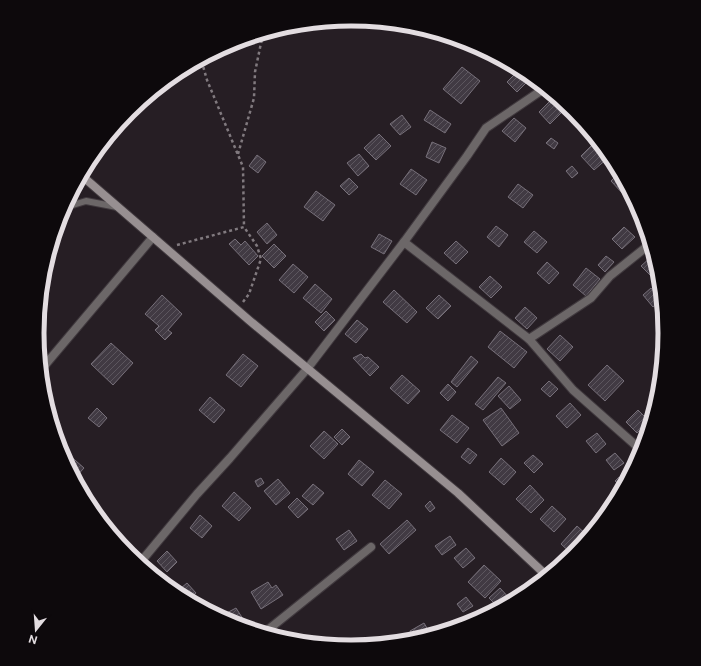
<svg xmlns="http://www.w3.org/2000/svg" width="701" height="666" font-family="'Public Sans',sans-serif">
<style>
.building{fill:url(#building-hatch);stroke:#77707a}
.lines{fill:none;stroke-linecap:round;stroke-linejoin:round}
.lane-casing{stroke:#40393e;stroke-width:8}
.street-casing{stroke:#40393e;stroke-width:10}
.secondary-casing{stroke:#40393e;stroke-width:10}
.path{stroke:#817a7f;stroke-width:2.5;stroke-dasharray:3 3;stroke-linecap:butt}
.lane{stroke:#6c6768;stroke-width:6}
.street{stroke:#6c6768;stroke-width:8}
.secondary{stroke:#978f91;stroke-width:8}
.rim{fill:none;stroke:#e3dde1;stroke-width:5}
</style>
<defs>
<pattern id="building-hatch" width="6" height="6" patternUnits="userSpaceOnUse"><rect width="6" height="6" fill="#413a43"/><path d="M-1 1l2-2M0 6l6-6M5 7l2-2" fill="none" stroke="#5c565e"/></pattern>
</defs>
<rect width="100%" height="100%" fill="#261e24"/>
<!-- building -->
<g class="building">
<polygon points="462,67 480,81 461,104 443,89"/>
<polygon points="518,71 528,81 517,92 507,82"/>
<polygon points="551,100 562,112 550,124 539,112"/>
<polygon points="430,110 451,124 445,133 424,120"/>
<polygon points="402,115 411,127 400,135 390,124"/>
<polygon points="514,118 526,128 515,142 502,131"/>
<polygon points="379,134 391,146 376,160 364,148"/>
<polygon points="551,138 558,143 554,149 546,143"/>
<polygon points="432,142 446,148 439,163 426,157"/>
<polygon points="594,143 608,158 594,170 581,156"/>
<polygon points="359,154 369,166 358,176 347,163"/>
<polygon points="257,155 266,162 258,173 249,166"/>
<polygon points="572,166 578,173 572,178 566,171"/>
<polygon points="411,169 427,180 416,195 400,184"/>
<polygon points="619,173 628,189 623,194 611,181"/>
<polygon points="349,178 358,187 349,195 340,186"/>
<polygon points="518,184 533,195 523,208 508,197"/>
<polygon points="316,191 335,205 323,221 304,207"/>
<polygon points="267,223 277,235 267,244 257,232"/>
<polygon points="496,226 508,235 499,247 487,237"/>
<polygon points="624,227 635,237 622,249 612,239"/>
<polygon points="534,231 547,242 537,253 524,242"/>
<polygon points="379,234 392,241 384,254 371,247"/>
<polygon points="235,239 241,245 245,241 258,256 249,265 229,244"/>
<polygon points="456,241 468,252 456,264 444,253"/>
<polygon points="274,244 286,256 274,268 262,256"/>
<polygon points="606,256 614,262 605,272 598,265"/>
<polygon points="651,257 656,262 657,268 650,275 641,266"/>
<polygon points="547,262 559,273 549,284 537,273"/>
<polygon points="293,264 308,277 294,293 279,280"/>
<polygon points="586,268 600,279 586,296 573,285"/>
<polygon points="490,276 502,287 491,298 479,287"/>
<polygon points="315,284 332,299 321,313 303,298"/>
<polygon points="651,288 661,300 653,307 643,295"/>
<polygon points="394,290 417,312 407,323 383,302"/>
<polygon points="162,295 182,314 168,330 172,333 165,340 155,330 159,326 145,314"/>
<polygon points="439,295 451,306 438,319 426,308"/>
<polygon points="525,307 537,318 527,329 515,318"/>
<polygon points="326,311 335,320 324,331 315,322"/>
<polygon points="357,320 368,329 356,343 345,334"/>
<polygon points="500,331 527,352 514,368 488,347"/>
<polygon points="560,335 573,347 560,361 547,349"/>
<polygon points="111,343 133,363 113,385 91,364"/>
<polygon points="243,354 258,366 241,387 226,375"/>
<polygon points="361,354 365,358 368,357 379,367 370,376 353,358"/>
<polygon points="471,356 478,362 457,387 451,382"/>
<polygon points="607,365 624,381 605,401 588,385"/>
<polygon points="402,375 420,391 408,404 390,388"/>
<polygon points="498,377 506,383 483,410 475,404"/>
<polygon points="549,381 558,389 550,397 541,389"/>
<polygon points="448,384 456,392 448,401 440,393"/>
<polygon points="509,386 521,400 510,409 498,396"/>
<polygon points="210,397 225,410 214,423 199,410"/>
<polygon points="570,403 581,415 567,428 556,416"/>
<polygon points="97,408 107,418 99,427 88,418"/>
<polygon points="501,408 519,433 502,446 483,420"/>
<polygon points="47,409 58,418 52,425"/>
<polygon points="638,410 649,421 637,433 626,422"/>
<polygon points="452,415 469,428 457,443 440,430"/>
<polygon points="342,429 350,437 342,445 334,437"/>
<polygon points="324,431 338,444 324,459 310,446"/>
<polygon points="597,433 606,444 596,453 586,441"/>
<polygon points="468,448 477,455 470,464 461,457"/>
<polygon points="67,453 84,468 74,479 63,458"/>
<polygon points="615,453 624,463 614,470 606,460"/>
<polygon points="533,455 543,464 534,473 524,463"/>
<polygon points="501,458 516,472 504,485 489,472"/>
<polygon points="359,460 374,472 362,486 348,474"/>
<polygon points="619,477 622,479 618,484 615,481"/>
<polygon points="261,478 264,483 258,487 255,481"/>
<polygon points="278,479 290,493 276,505 264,491"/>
<polygon points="385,480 402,494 389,509 372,495"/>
<polygon points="313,484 324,493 313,505 302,496"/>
<polygon points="530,485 544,500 531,513 516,499"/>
<polygon points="234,492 251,508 239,521 222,506"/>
<polygon points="297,498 308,509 298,518 288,507"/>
<polygon points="430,501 435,508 430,512 425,506"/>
<polygon points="552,506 566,519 554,532 540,519"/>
<polygon points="200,515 212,526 202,538 190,528"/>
<polygon points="407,520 416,530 389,554 380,544"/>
<polygon points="577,526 588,536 573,555 561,544"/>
<polygon points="349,530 357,541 344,550 336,539"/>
<polygon points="450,536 456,545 442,555 435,546"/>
<polygon points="466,548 475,558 463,568 454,558"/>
<polygon points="167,551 177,562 167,572 157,561"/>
<polygon points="484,565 501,581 485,598 468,582"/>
<polygon points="268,582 272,588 276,585 283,595 261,609 251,592"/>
<polygon points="187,583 196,593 187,600 175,593"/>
<polygon points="500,588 512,601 499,608 489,598"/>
<polygon points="466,597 473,606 463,612 457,604"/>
<polygon points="236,608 245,622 239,626 230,623 223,619 221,616"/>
<polygon points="424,623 431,635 415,640 410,631"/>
</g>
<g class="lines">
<!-- lane casing -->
<g class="lane-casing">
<polyline id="lane" points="63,208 86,201 117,207"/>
</g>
<!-- street casing -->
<g class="street-casing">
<g id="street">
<polyline points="545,88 486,128 467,156 404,242 529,339 573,390 641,450"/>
<polyline points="529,339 591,298 610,276 650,244"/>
<polyline points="40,371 153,237"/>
<polyline points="139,564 197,494 230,458 307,369 404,242"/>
<polyline points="264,633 371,547"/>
</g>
</g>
<!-- secondary casing -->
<g class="secondary-casing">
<polyline id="secondary" points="81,175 250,321 458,493 547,576"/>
</g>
<!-- path -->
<g class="path">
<polyline points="238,154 254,98 255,72 261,43 265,32"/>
<polyline points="177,245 244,227 243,167 207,80 201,59"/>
<polyline points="243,302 249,294 261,259 257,246 244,227"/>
</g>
<!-- lane -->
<use href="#lane" class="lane"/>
<!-- street -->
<use href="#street" class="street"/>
<!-- secondary -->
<use href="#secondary" class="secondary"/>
</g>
<!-- crop -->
<path d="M0 0H701V666H0ZM44 333a307 307 0 1 1 614 0a307 307 0 1 1-614 0Z" fill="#0d090c" fill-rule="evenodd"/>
<path class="rim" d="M44 333a307 307 0 1 1 614 0a307 307 0 1 1-614 0Z"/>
<!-- north arrow -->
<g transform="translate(36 630) rotate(197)" stroke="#0d090c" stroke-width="3" paint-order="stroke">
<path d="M0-3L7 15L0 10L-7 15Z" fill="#e3dde1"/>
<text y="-6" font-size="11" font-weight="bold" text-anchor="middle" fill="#e3dde1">N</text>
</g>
</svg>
